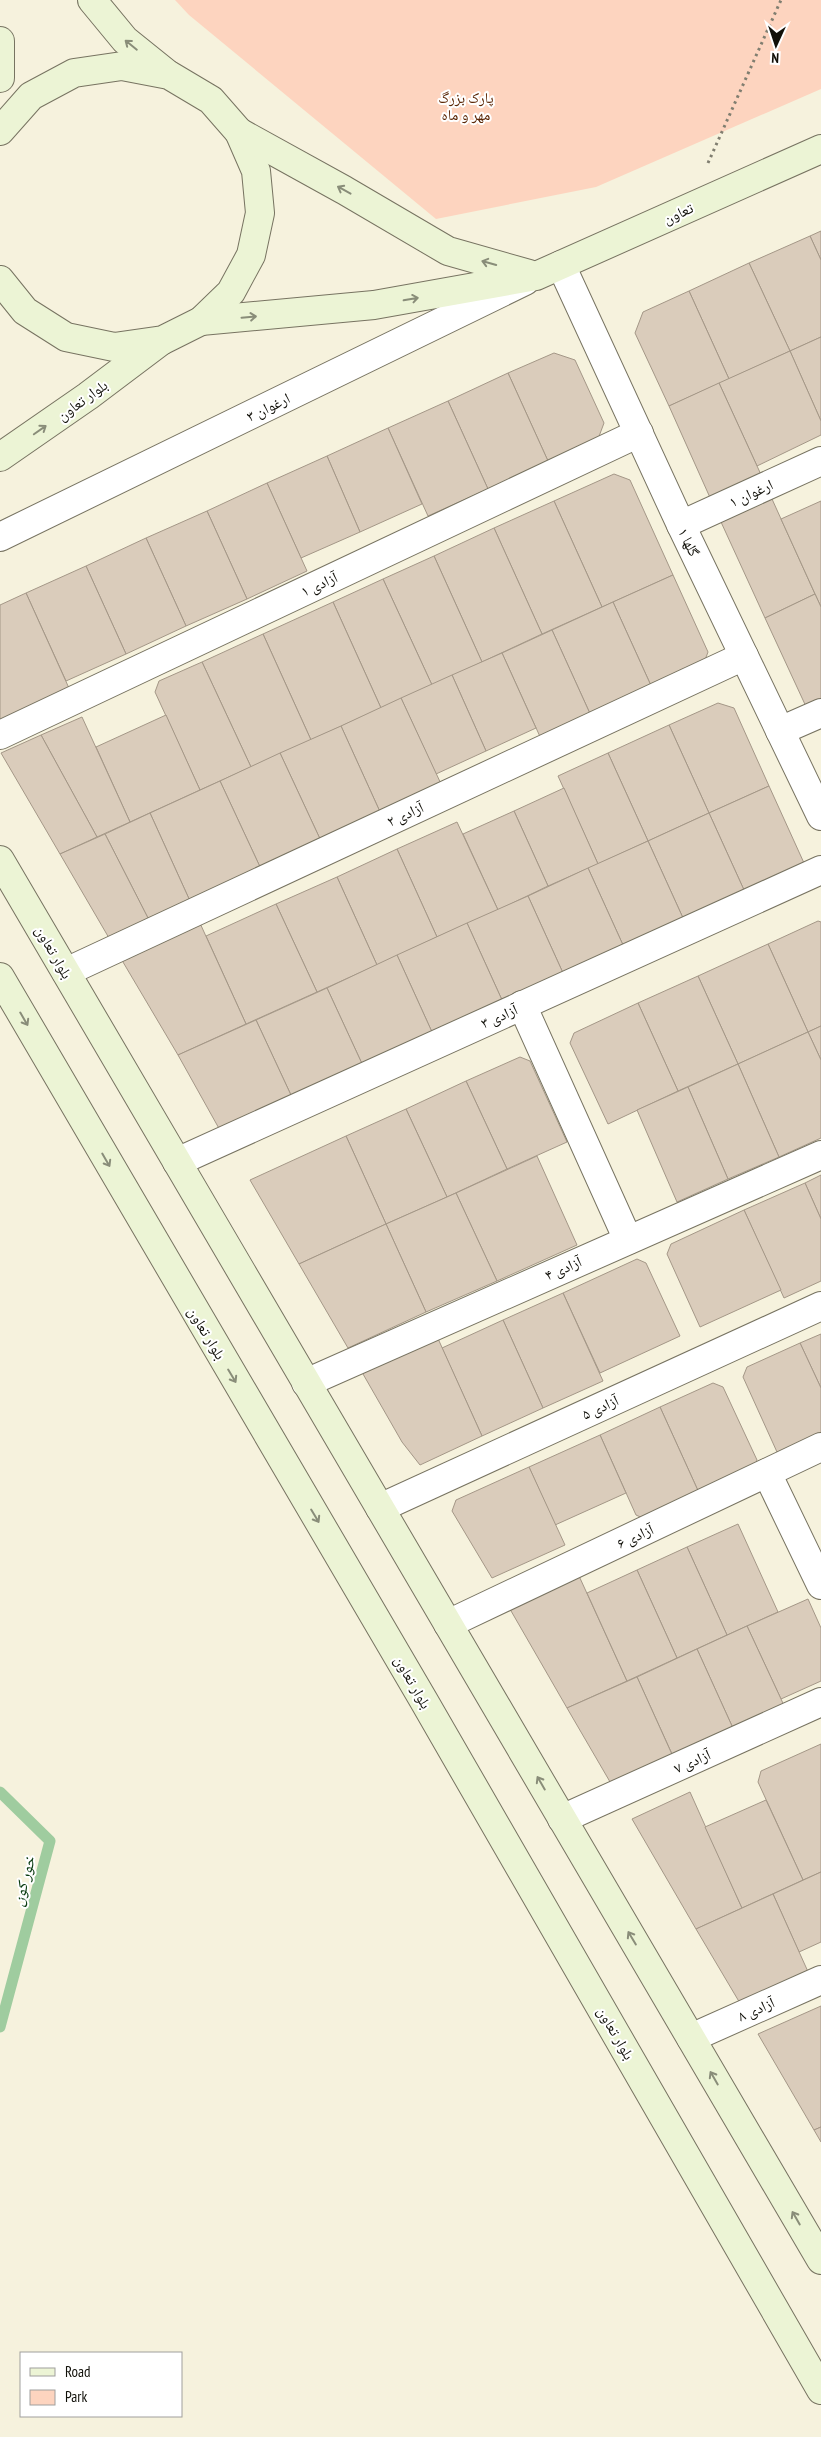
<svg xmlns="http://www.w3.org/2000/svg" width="821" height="2437" font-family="'PT Sans Narrow','Noto Naskh Arabic',sans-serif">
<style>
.green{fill:#fdd4bf}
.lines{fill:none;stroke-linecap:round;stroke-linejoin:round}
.stream{stroke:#9fcc9f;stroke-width:11}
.building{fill:#daccbb;stroke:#a49787}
.street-casing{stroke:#777361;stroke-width:30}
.secondary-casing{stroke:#777361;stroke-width:30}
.path{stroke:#807e70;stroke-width:3;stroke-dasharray:2.5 4;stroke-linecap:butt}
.street{stroke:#fff;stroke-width:28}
.secondary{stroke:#ecf4d5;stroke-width:28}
.oneway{stroke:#898d79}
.labels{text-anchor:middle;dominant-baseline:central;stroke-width:4;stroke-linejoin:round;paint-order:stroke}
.park-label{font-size:15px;fill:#5b2706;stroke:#fff}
.street-label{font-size:15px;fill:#111009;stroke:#fff}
.water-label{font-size:16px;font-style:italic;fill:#0a3b10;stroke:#fff}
</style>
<rect width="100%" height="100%" fill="#f6f2dd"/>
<!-- green -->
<polygon class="green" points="175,0 821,0 821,89 596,187 436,219 189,15"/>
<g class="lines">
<!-- stream -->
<polyline class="stream" points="0,1792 50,1841 0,2027"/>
</g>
<!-- building -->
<g class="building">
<polygon points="821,231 821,260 810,236"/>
<polygon points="810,236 821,260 821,337 790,351 749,263"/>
<polygon points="749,263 790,351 729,379 689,291"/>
<polygon points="689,291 729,379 669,406 635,333 643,312"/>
<polygon points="821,337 821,421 790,351"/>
<polygon points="790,351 821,421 821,435 757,466 719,383"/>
<polygon points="554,353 575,360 604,423 598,439 548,461 508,373"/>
<polygon points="508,373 548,461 488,489 448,401"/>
<polygon points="719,383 763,479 712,502 669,406"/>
<polygon points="448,401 488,489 428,516 388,428"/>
<polygon points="388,428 422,504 360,532 327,456"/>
<polygon points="327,456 360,532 301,558 267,483"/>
<polygon points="614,474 630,480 673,575 602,607 554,501"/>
<polygon points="267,483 307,571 247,599 207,511"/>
<polygon points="772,499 815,594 765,618 721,522"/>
<polygon points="554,501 602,607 542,634 494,528"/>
<polygon points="821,501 821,607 781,519"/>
<polygon points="207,511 247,599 186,626 146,538"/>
<polygon points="494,528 542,634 482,662 434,556"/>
<polygon points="146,538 186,626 126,654 86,566"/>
<polygon points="434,556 482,662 432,685 383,579"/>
<polygon points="86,566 126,654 66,681 26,593"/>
<polygon points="673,575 708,652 702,668 653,690 613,602"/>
<polygon points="383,579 432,685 381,708 333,602"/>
<polygon points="26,593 73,697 0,730 0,605"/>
<polygon points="815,594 821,607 821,707 809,713 765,618"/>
<polygon points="333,602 381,708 311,740 263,634"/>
<polygon points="613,602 653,690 592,718 552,630"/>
<polygon points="552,630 592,718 542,741 502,653"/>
<polygon points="263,634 311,740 251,767 202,662"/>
<polygon points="502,653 536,728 486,751 452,675"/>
<polygon points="202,662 251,767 200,790 155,692 159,681"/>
<polygon points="452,675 486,751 436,774 401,698"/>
<polygon points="401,698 442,786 381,814 341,726"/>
<polygon points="718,703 734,708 769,786 709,813 669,725"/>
<polygon points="166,715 200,790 130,822 96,747"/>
<polygon points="82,717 130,822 97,837 41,735"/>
<polygon points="669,725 709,813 648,841 608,753"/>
<polygon points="341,726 381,814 321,841 280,753"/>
<polygon points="41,735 97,837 60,854 1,753"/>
<polygon points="280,753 321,841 261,869 220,781"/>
<polygon points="608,753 648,841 598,864 558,776"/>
<polygon points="220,781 261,869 190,901 150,813"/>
<polygon points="769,786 804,863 749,901 709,813"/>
<polygon points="564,788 598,864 548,886 514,811"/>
<polygon points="514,811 548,886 498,910 463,834"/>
<polygon points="150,813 190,901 149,920 105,834"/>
<polygon points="709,813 749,901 688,929 648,841"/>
<polygon points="457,822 498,910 437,937 397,849"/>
<polygon points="105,834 149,920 109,938 60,854"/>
<polygon points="648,841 688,929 628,956 588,868"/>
<polygon points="397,849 437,937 377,965 337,877"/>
<polygon points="588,868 628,956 568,984 528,896"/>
<polygon points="337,877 377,965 317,992 276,904"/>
<polygon points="528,896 568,984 507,1011 467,923"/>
<polygon points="276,904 317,992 246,1024 206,936"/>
<polygon points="199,921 246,1024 178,1055 120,957"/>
<polygon points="818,921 821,922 821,1026 808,1032 768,944"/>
<polygon points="467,923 507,1011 437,1043 397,955"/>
<polygon points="768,944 808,1032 738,1064 698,976"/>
<polygon points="397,955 437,1043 364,1068 327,988"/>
<polygon points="698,976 738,1064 678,1091 638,1003"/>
<polygon points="327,988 364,1068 297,1108 256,1020"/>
<polygon points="638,1003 678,1091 608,1124 570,1043 574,1033"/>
<polygon points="256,1020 297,1108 226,1141 178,1055"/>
<polygon points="821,1026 821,1060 808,1032"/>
<polygon points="808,1032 821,1060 821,1138 779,1157 738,1064"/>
<polygon points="520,1057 530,1061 567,1142 507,1169 466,1081"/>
<polygon points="738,1064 779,1157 728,1179 688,1087"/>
<polygon points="466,1081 507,1169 447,1197 406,1109"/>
<polygon points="688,1087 728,1179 677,1202 637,1110"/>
<polygon points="406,1109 447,1197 386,1224 346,1136"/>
<polygon points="346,1136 386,1224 299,1264 250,1180"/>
<polygon points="537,1156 577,1245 497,1281 456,1193"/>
<polygon points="821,1175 821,1219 805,1183"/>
<polygon points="805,1183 821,1219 821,1281 784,1298 744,1210"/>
<polygon points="456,1193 497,1281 426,1312 386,1224"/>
<polygon points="744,1210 781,1290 700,1327 667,1254 671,1244"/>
<polygon points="386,1224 426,1312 348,1348 299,1264"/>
<polygon points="637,1259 646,1263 680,1336 600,1373 563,1293"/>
<polygon points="563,1293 603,1381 543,1408 503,1320"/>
<polygon points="503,1320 543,1408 482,1436 442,1348"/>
<polygon points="435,1332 482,1436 420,1465 402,1442 359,1367"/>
<polygon points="821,1334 821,1388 800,1343"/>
<polygon points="800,1343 821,1388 821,1440 788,1455 777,1452 743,1377 747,1367"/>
<polygon points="713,1383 723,1387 757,1460 753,1471 700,1495 660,1407"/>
<polygon points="660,1407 700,1495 647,1520 636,1515 600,1435"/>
<polygon points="600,1435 626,1493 555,1525 529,1467"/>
<polygon points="529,1467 565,1545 492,1578 452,1511 456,1500"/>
<polygon points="738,1524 778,1612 727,1635 687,1547"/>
<polygon points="687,1547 727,1635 677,1658 637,1570"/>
<polygon points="574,1565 627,1681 567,1708 503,1597"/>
<polygon points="637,1570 677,1658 627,1681 587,1593"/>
<polygon points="808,1599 821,1628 821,1681 781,1699 747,1626"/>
<polygon points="747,1626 788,1714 737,1737 697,1649"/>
<polygon points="697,1649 737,1737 677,1765 637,1677"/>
<polygon points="637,1677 680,1772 620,1799 567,1708"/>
<polygon points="821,1744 821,1872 803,1880 758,1782 761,1771"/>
<polygon points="690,1792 742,1908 696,1929 632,1819"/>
<polygon points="766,1800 803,1880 742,1908 705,1827"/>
<polygon points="821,1872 821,1942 799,1952 773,1894"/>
<polygon points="773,1894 814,1985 747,2015 696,1929"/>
<polygon points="821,2006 821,2127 814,2130 758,2034"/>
<polygon points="821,2127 821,2142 814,2130"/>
</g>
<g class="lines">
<!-- street casing -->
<g class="street-casing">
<g id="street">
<polyline points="561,265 681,525 821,816"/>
<polyline points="681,525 821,461"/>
<polyline points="0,537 525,281"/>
<polyline points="780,731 821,713"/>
<polyline points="0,735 639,433"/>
<polyline points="66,972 744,656"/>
<polyline points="522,1005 628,1240"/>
<polyline points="177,1162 821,870"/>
<polyline points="306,1383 821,1155"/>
<polyline points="767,1473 821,1585"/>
<polyline points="380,1508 821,1306"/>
<polyline points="448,1624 821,1447"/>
<polyline points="562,1819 821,1702"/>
<polyline points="691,2038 821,1980"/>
</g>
</g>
<!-- secondary casing -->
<g class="secondary-casing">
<g id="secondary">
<polyline points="92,0 125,40 166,73"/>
<polyline points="0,41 0,78"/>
<polyline points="0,131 31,96 74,73 122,66 169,75 211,100 239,132 256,171 260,213 251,255 231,292 201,321 163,340 114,347 66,337 25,311 0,280"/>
<polyline points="239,132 344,190 448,251 529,274"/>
<polyline points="201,321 374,305 536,276 821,149"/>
<polyline points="0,457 88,396 161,341"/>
<polyline points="0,860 821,2260"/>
<polyline points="0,977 424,1701 821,2390"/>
</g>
</g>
<!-- path -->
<polyline class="path" points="708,163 781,0"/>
<!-- street -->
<use href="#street" class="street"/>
<!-- secondary -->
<use href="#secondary" class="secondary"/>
</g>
<!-- one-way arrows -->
<defs><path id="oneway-shaft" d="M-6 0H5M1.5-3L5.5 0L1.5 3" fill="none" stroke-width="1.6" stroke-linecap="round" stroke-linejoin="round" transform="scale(1.25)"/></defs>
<g class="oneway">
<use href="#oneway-shaft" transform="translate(131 45) rotate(-141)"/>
<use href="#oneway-shaft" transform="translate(344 190) rotate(-151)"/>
<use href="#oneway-shaft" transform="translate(489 263) rotate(-164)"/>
<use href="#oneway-shaft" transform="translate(411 299) rotate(-10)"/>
<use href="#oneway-shaft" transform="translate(249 317) rotate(-5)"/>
<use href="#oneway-shaft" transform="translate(40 430) rotate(-35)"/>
<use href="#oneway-shaft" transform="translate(24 1019) rotate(60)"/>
<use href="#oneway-shaft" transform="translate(106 1160) rotate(60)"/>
<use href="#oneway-shaft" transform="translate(232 1376) rotate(59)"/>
<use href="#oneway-shaft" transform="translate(315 1516) rotate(59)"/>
<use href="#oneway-shaft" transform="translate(541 1783) rotate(-120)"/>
<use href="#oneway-shaft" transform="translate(632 1938) rotate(-121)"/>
<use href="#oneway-shaft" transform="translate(714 2078) rotate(-120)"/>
<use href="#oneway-shaft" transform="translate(796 2218) rotate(-120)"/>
</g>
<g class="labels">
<!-- park labels -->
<g class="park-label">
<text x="466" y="97">پارک بزرگ<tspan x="466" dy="17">مهر و ماه</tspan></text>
</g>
<!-- street labels -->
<g class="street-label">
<text transform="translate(678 213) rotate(-24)">تعاون</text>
<text transform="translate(82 400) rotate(-36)">بلوار تعاون</text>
<text transform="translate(268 407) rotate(-26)">ارغوان ۳</text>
<text transform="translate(751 493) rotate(-25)">ارغوان ۱</text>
<text transform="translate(689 542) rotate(64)">گلها ۱</text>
<text transform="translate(319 584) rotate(-25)">آزادی ۱</text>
<text transform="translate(405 814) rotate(-25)">آزادی ۲</text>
<text transform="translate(54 952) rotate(60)">بلوار تعاون</text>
<text transform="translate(499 1016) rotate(-24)">آزادی ۳</text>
<text transform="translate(563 1268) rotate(-24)">آزادی ۴</text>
<text transform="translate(207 1333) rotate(59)">بلوار تعاون</text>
<text transform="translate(600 1407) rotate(-25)">آزادی ۵</text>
<text transform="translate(635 1536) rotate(-25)">آزادی ۶</text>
<text transform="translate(413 1682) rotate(60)">بلوار تعاون</text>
<text transform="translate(692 1761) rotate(-24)">آزادی ۷</text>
<text transform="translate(756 2009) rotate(-24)">آزادی ۸</text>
<text transform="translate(616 2033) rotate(60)">بلوار تعاون</text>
</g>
<!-- water labels -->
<g class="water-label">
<text transform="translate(23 1881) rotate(-75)">خور کون</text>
</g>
</g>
<!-- legend -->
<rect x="20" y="2352" width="162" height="65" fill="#ffffff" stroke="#a09f9d"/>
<rect x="30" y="2368" width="25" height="8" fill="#ecf4d5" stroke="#a09f9d"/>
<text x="65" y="2377" font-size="15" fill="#111009">Road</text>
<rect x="30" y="2390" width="25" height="15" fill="#fdd4bf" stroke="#a09f9d"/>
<text x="65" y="2402" font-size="15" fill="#111009">Park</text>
<!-- north arrow -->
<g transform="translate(776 45) rotate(183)" stroke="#ffffff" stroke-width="4" paint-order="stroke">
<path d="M0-4L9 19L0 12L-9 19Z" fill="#111009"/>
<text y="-8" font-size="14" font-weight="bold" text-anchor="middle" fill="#111009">N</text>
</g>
</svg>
